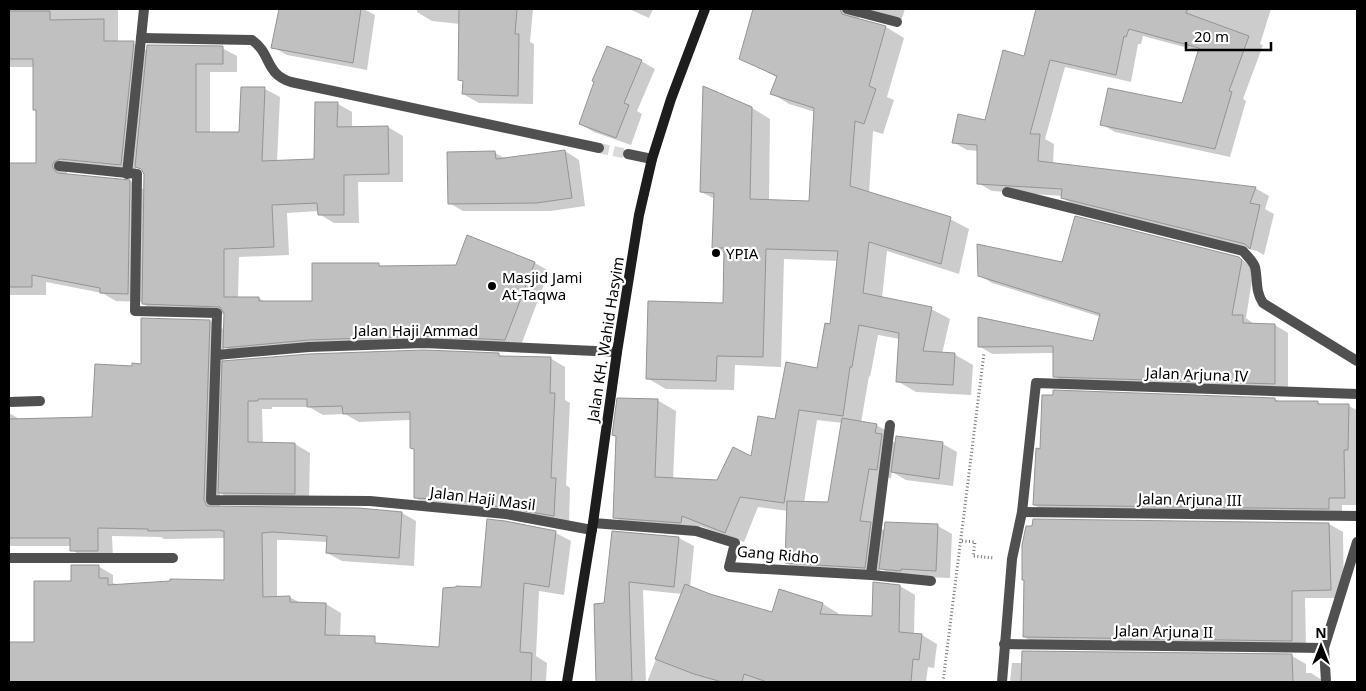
<svg xmlns="http://www.w3.org/2000/svg" width="1366" height="691" font-family="'Noto Sans',sans-serif">
<style>
.shadow{fill:#0003;fill-rule:evenodd}
.building{fill:#c0c0c0;stroke:#949494}
.lines{fill:none;stroke-linecap:round;stroke-linejoin:round}
.street-tunnel{stroke:#d9d9d9;stroke-width:10;stroke-dasharray:10 5;stroke-linecap:butt}
.path{stroke:#727272;stroke-width:3;stroke-dasharray:1 2.5;stroke-linecap:butt}
.street{stroke:#505050;stroke-width:10}
.secondary{stroke:#1d1d1d;stroke-width:10}
.poi-dot{fill:#000;stroke:#fff;stroke-width:2}
.labels{text-anchor:middle;dominant-baseline:central;stroke-width:4.5;stroke-linejoin:round;paint-order:stroke}
.poi-label{font-size:15px;fill:#000;stroke:#fff;text-anchor:start}
.street-label{font-size:15px;fill:#000;stroke:#fff}
</style>
<rect width="100%" height="100%" fill="#fff"/>
<!-- shadow -->
<g class="shadow">
<path d="M9,9H118V43H133L148,51L222,48L237,56V72H210V133H241L265,89L280,97L277,162L315,160L338,104L352,112V128L388,127L403,136V182H358L359,223H334L319,214V211L287,213L289,255L239,257L238,298H259L266,303H313L379,265L384,268L535,263L549,271L520,348L440,344L239,355L224,347L223,362L424,351L499,355L503,357L550,358L565,367V400L570,403L566,485L570,488L569,524L430,506L415,498V450L411,448V420L359,422L345,414L323,415L309,407H272V409H262L263,444H295L310,453L309,502L234,501L220,493V508L402,513L416,521L414,566L342,561L327,553L328,542L288,540H277V597H289L301,603L326,604L341,613L340,637L354,645V682H9V644L35,643L72,582L98,566L113,575V583L118,585L226,581L225,538L164,539L161,537L112,536L113,559H86L72,550V546H9V413L21,420L93,418L133,367L142,365L210,321L225,330V314L158,312L143,304V302L116,301L102,293L46,282V295H9V165L37,164V111L34,109V67H9ZM136,166L144,171L145,174V190L130,181L66,175L68,170L136,173Z"/>
<polygon points="280,9 364,9 375,15 367,70 287,55 273,47"/>
<polygon points="417,9 533,9 530,42 534,44 533,104 479,103 463,94 464,82 459,79 460,24 432,21 417,12"/>
<polygon points="629,9 653,9 649,18"/>
<path d="M755,9H905L901,21L861,14L858,19V20L886,27L904,38L887,97L894,100L883,134L873,131L869,193L950,219L969,229L959,274L887,251L882,298L931,309L950,319L942,354H954L973,365L971,395L916,392L897,381L900,339L878,335L870,377L869,376L861,423L876,425L891,433L890,440L896,443L897,437L943,444L957,452L953,486L906,480L892,472L891,478L883,477L875,525L885,531L938,526L952,534L950,578L894,576L880,568L879,575L800,571L786,563L788,511L758,507L744,542L700,526L699,533L632,528L614,517L617,437L614,435L657,400L676,411L673,480L718,482L752,457L776,420L818,369L831,325L838,261L784,259L781,367L735,365L734,390L666,389L647,378L725,305L726,254L714,247L715,199L701,192L752,108L770,119L769,201L810,202L815,112L789,104L771,93L778,78L740,58ZM817,420L843,423L829,503H804Z"/>
<polygon points="1038,9 1271,9 1260,44 1263,45 1243,99 1246,101 1230,157 1115,132 1101,124 1183,105 1199,51 1143,36 1141,44 1138,44 1131,82 1065,67 1045,139 1054,144 1053,164 1255,188 1269,196 1265,209 1274,214 1264,255 1257,251 1076,206 1062,198 1062,196 992,191 978,183 978,151 967,150 953,142 986,121 1025,58"/>
<polygon points="641,61 655,69 637,111 642,114 631,145 594,132 580,124"/>
<polygon points="565,151 579,160 585,206 551,211 463,211 449,203 495,153 506,159"/>
<polygon points="1239,258 1254,268 1246,318 1255,325 1275,325 1288,333 1288,391 1067,384 1054,376 1054,353 992,354 979,346 1094,343 1101,317 992,283 979,275 1063,263"/>
<polygon points="1054,392 1275,399 1280,402 1317,402 1322,405 1349,406 1357,410 1357,505 1342,505 1342,516 1048,512 1034,505 1042,450"/>
<polygon points="1034,520 1329,524 1343,532 1344,598 1305,598 1306,648 1038,645 1024,637"/>
<polygon points="505,522 556,533 571,541 564,595 539,591 536,656 547,663 546,682 382,682 381,645 441,649 483,589"/>
<polygon points="613,533 679,538 694,546 690,588 773,614 780,591 823,604 838,613 837,616 873,617 900,586 915,595 914,634 922,635 937,644 934,668 928,667 926,682 647,682 682,594 643,590 646,682 597,682 595,605 606,604"/>
<polygon points="1023,652 1292,656 1306,664 1306,673 1311,673 1325,682 1010,682 1012,663 1023,663"/>
</g>
<!-- building -->
<g class="building">
<polygon points="279,9 361,9 353,63 271,48"/>
<polygon points="459,9 517,9 515,34 519,34 518,96 462,94 463,81 458,80"/>
<polygon points="753,9 840,9 842,14 845,15 886,26 869,86 876,89 864,124 855,121 850,186 951,217 941,264 869,242 863,293 932,307 923,351 955,353 953,385 896,382 899,333 859,325 852,367 850,367 843,416 799,410 784,503 740,497 725,533 682,516 681,523 613,518 616,436 612,435 617,398 658,399 655,477 717,480 733,447 751,456 758,416 775,419 786,362 817,368 825,323 830,324 838,251 766,249 763,357 717,356 716,381 646,379 648,301 723,303 724,248 712,248 714,193 700,192 703,86 752,107 750,199 809,201 814,108 770,94 777,76 739,59"/>
<polygon points="1036,9 1188,9 1186,13 1249,36 1229,91 1232,92 1215,149 1100,125 1108,88 1182,103 1199,48 1129,29 1126,37 1124,36 1116,75 1050,60 1030,134 1040,134 1038,161 1256,187 1250,203 1260,205 1250,249 1245,244 1061,198 1062,189 977,184 977,145 952,143 958,114 985,120 1003,50 1024,56"/>
<polygon points="9,11 50,11 50,20 104,19 104,41 134,41 121,165 60,159 54,162 52,166 55,171 58,173 130,180 128,294 100,293 100,288 32,275 32,287 9,287 9,163 36,163 36,110 33,110 33,59 9,59"/>
<polygon points="147,45 223,46 223,64 196,64 196,132 239,132 241,87 265,87 262,161 314,159 315,102 338,102 337,127 388,126 389,174 344,175 344,215 318,215 317,203 272,205 274,247 224,249 224,297 259,297 259,301 312,301 312,263 379,263 379,266 456,265 467,235 535,262 505,340 424,336 309,340 223,348 224,313 220,307 142,304 144,174 141,169 135,167"/>
<polygon points="607,46 642,60 624,103 629,105 616,138 579,124 594,82 592,81"/>
<polygon points="565,150 572,198 536,203 448,204 447,152 495,151 496,159"/>
<polygon points="1075,216 1239,257 1242,260 1232,315 1243,315 1243,323 1275,324 1275,384 1053,377 1053,346 978,347 978,317 1093,341 1100,314 978,276 977,244 1062,262"/>
<polygon points="141,318 210,320 204,500 207,506 359,508 402,512 399,558 326,553 327,536 273,532 262,533 263,597 290,596 290,602 326,603 325,635 375,636 375,643 439,647 443,588 456,587 456,586 481,587 487,519 505,521 556,531 549,587 524,583 520,652 532,653 531,682 9,682 9,642 34,642 34,581 71,581 71,565 99,565 99,578 108,578 108,585 170,581 170,579 224,580 224,531 221,531 221,530 148,531 148,529 98,528 98,551 70,551 70,538 9,538 9,419 92,417 95,364 132,366 132,363 141,364"/>
<polygon points="424,350 499,353 499,356 551,357 550,393 555,393 551,478 556,478 554,516 489,505 489,504 441,499 414,498 414,449 410,448 410,412 343,414 342,406 307,407 307,399 258,399 258,401 248,401 248,442 295,443 295,494 218,493 222,361 309,354"/>
<polygon points="1053,390 1275,398 1275,401 1318,401 1318,404 1349,404 1348,450 1344,450 1345,498 1329,498 1329,509 1033,505 1036,448 1040,449 1042,395 1053,395"/>
<polygon points="842,418 877,424 875,433 882,434 877,470 869,469 860,521 871,522 865,568 785,563 787,501 828,502"/>
<polygon points="896,436 943,442 939,479 891,472"/>
<polygon points="1033,519 1329,523 1331,590 1292,591 1292,641 1023,637 1024,580 1022,580 1022,545 1026,526 1032,526"/>
<polygon points="885,522 938,524 936,571 901,569 901,571 879,569"/>
<polygon points="612,531 679,537 674,587 629,582 632,682 596,682 594,604 604,603"/>
<polygon points="873,582 900,585 899,632 922,634 919,660 913,659 911,682 767,682 744,674 742,682 722,682 694,674 655,659 685,584 710,594 772,612 779,589 823,603 820,614 872,616"/>
<polygon points="1022,651 1292,654 1293,682 1021,682"/>
</g>
<g class="lines">
<!-- street-tunnel -->
<polyline class="street-tunnel" points="599,148 628,154"/>
<!-- path -->
<g class="path">
<polyline points="962,541 975,542 973,556 994,558"/>
<polyline points="943,682 984,353"/>
</g>
<!-- street -->
<g class="street">
<polyline points="847,9 897,22"/>
<path d="M141,38L252,40C272,54 264,73 291,82L599,148"/>
<polyline points="628,154 652,159"/>
<polyline points="59,166 137,174 135,311 217,313 211,500 370,501 506,514 592,530"/>
<polyline points="127,174 144,9"/>
<path d="M1007,192L1243,251C1247,256 1253,261 1255,267C1258,280 1255,291 1263,303L1357,361"/>
<polyline points="216,355 309,347 424,343 617,352"/>
<polyline points="9,402 40,401"/>
<polyline points="1022,512 1357,516"/>
<polyline points="593,523 696,531 735,543 729,567 871,575 931,581"/>
<polyline points="9,558 173,558"/>
<polyline points="871,575 890,425"/>
<polyline points="1004,644 1324,648"/>
<polyline points="1002,682 1012,559 1022,512 1036,383 1357,394"/>
<polyline points="1326,682 1324,648 1357,542"/>
</g>
<!-- secondary -->
<polyline class="secondary" points="567,682 593,523 617,352 639,215 652,159 671,99 705,9"/>
</g>
<!-- markers -->
<g class="poi-dot">
<circle cx="716" cy="253" r="5"/>
<circle cx="492" cy="286" r="5"/>
</g>
<g class="labels">
<!-- poi labels -->
<g class="poi-label">
<text x="726" y="253">YPIA</text>
<text x="502" y="277">Masjid Jami<tspan x="502" dy="17">At-Taqwa</tspan></text>
</g>
<!-- street labels -->
<g class="street-label">
<text x="416" y="330">Jalan Haji Ammad</text>
<text transform="translate(605 339) rotate(-81)">Jalan KH. Wahid Hasyim</text>
<text transform="translate(1197 374) rotate(2)">Jalan Arjuna IV</text>
<text transform="translate(483 498) rotate(7)">Jalan Haji Masil</text>
<text transform="translate(1190 499) rotate(1)">Jalan Arjuna III</text>
<text transform="translate(778 554) rotate(5)">Gang Ridho</text>
<text transform="translate(1164 631) rotate(1)">Jalan Arjuna II</text>
</g>
</g>
<!-- border -->
<rect width="1366" height="691" fill="none" stroke="#000000" stroke-width="20"/>
<!-- north arrow -->
<g transform="translate(1321 646)" stroke="#ffffff" stroke-width="4" paint-order="stroke">
<path d="M0-4L9 19L0 12L-9 19Z" fill="#000000"/>
<text y="-8" font-size="14" font-weight="bold" text-anchor="middle" fill="#000000">N</text>
</g>
<!-- scale -->
<path d="M1186 42v8h85v-8" fill="none" stroke="#000000" stroke-width="2.5"/>
<text x="1194" y="42" font-size="15" fill="#000000" stroke="#ffffff" stroke-width="4" paint-order="stroke">20 m</text>
</svg>
